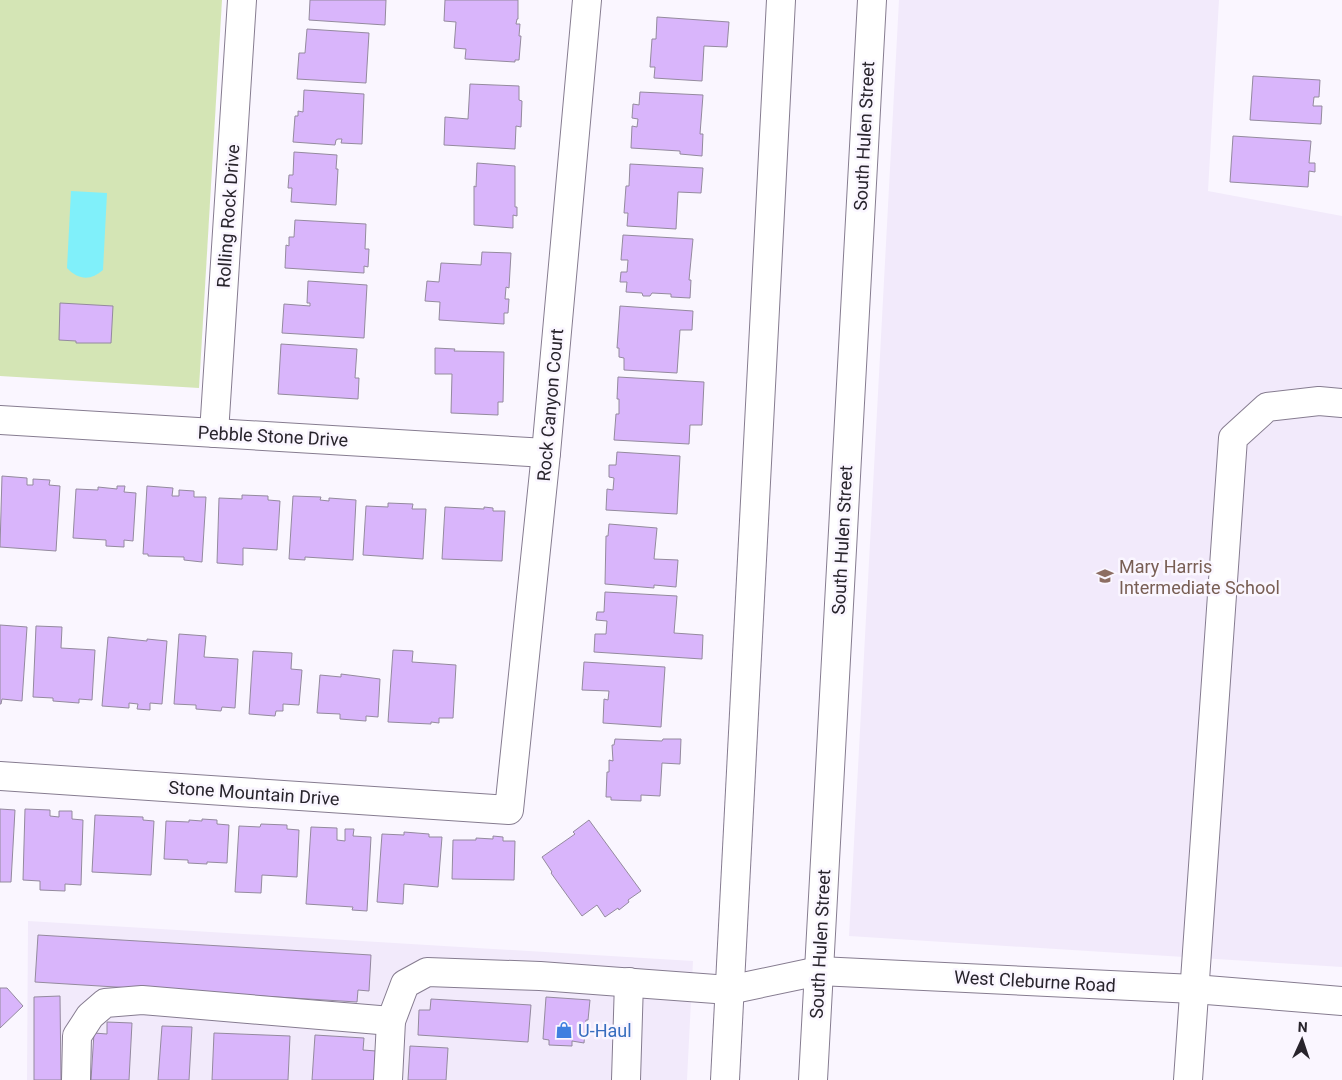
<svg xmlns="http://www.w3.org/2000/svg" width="1342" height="1080" font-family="Roboto,sans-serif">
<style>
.built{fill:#f2eafb}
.green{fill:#d4e5b5}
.water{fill:#80f0fa}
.building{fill:#d9b5fb;stroke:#948a9e}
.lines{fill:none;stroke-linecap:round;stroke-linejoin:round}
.minor-casing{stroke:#867c90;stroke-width:30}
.major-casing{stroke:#867c90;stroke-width:30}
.minor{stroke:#fff;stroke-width:28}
.major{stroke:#fff;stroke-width:28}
.labels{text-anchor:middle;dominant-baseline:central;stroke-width:5;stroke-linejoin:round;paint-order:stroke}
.street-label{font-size:18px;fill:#28242c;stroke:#faf6ff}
.education-label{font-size:18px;fill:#785e54;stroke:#faf6ff;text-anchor:start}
.shop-label{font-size:18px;fill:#366cbe;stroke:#faf6ff;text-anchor:start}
</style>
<rect width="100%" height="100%" fill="#faf6ff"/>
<!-- built -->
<g class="built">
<polygon points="899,0 1219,0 1208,191 1342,216 1342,967 849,936"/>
<polygon points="28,921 693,961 687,1080 27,1080"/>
</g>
<!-- green -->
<polygon class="green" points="0,0 222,0 199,388 0,376"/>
<!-- water -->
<path class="water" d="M71,191L107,193L103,270C91,281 78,280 67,268Z"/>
<!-- building -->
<g class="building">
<polygon points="310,0 386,0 385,25 309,20"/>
<polygon points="445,0 518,0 518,19 517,19 516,24 520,24 519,36 521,36 519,60 515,60 515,62 465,59 466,49 454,48 456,22 444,21"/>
<polygon points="657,17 729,22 727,47 704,46 702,81 654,78 655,67 650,67 652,39 656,39"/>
<polygon points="307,29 369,33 366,83 297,79 299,53 305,53"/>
<polygon points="1253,76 1320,80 1319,97 1314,97 1313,106 1322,106 1321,124 1250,120"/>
<polygon points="470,84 519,86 519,100 522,101 521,127 516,126 515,149 444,145 445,117 468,119"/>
<polygon points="304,90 364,94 362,144 341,143 342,139 338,139 336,140 335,145 293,142 295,116 298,116 298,111 303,112"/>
<polygon points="640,92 703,95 700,134 703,134 702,156 680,154 680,151 631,148 632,126 637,127 638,119 632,118 633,104 639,105"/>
<polygon points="1233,136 1311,141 1309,163 1315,163 1315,172 1309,171 1308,187 1230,182"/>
<polygon points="294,152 337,155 336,169 338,169 336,205 291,202 292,188 288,188 289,175 293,175"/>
<polygon points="477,163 515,166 515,207 517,207 517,216 513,215 513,228 474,225 474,186 476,187"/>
<polygon points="630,164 703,168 701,193 678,192 676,229 627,226 628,213 624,213 626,186 629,186"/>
<polygon points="295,220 366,224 365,249 369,249 368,267 364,266 364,273 285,268 286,245 289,246 289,237 294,237"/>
<polygon points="623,235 693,239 689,280 691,280 690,298 671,297 671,294 652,293 650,296 643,296 642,293 626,292 627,282 620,282 621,272 627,272 628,260 621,260"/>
<polygon points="482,252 511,253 509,288 506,287 505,299 509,299 508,313 504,313 504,324 439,320 440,302 425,301 427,281 439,282 441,263 481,265"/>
<polygon points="308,281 367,285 364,338 282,333 284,304 310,306 310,303 307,303"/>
<polygon points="60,303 113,306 111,343 76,343 76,341 59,340"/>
<polygon points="620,306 693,311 692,330 680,330 677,373 624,370 624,358 619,357 619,348 617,348"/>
<polygon points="281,344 357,349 355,378 359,378 358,399 278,394"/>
<polygon points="435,348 455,349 454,351 504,352 503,402 498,402 498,415 451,413 452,374 435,374"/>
<polygon points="618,377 704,382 702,425 690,425 689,444 614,440 616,414 619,414 619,399 617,399"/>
<polygon points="617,452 680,456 677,514 606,510 607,489 613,490 614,478 609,477 609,465 616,465"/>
<polygon points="2,476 27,478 27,485 33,485 33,479 50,480 49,485 60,486 56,551 0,547"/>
<polygon points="117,486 125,486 124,492 136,493 133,541 124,540 124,547 106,546 106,540 73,538 76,489 98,490 98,487 117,489"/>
<polygon points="147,486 173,488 172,496 179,496 179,490 194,491 194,497 206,497 202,562 184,560 184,557 148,556 148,554 143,554"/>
<polygon points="242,495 268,496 268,500 280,501 277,550 243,548 243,565 217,563 219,498 242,499"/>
<polygon points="293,496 321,497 320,500 329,501 329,498 356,500 353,560 305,557 305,560 289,559"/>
<polygon points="388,503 413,504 412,509 426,509 423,559 363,555 366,506 388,507"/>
<polygon points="445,507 484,509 484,507 493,508 493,511 505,511 502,561 442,559"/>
<polygon points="609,524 657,528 654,559 678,560 676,587 654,585 654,588 605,584 606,536 608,536"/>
<polygon points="605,592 677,596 674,633 703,635 702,659 594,652 595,634 606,634 607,621 596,620 597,612 604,612"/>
<polygon points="0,625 27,627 22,701 2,699 1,704 0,704"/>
<polygon points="36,626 62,627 61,648 95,650 92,700 79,699 79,703 53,701 53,698 33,697"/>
<polygon points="179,634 206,636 204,657 238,659 235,708 222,707 221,711 196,709 196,705 174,704"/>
<polygon points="108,637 147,641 147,639 167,641 162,704 150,703 150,710 137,709 138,704 129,703 129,708 102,706"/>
<polygon points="393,650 413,651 412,662 456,665 453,718 439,718 439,723 431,722 431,724 388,722"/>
<polygon points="253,651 292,653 291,669 302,670 299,705 283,704 283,711 276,711 275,716 249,714"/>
<polygon points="584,662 665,667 661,727 603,723 604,699 608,700 609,691 582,690"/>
<polygon points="341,674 380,679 378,717 366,716 366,721 340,719 340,714 317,713 320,675 341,677"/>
<polygon points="615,739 662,741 663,739 681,739 680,764 662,763 660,796 641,795 641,801 611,800 611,797 606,797 607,772 609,772 609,760 613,761 612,745 614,745"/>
<polygon points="0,809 15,810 11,882 0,882"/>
<polygon points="25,809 50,810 50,816 59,817 59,811 72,811 72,819 83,820 81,885 65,884 65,891 40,890 40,881 23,880"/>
<polygon points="95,815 143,817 143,820 154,821 151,875 92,872"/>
<polygon points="202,819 217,820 217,824 229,825 227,863 207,862 207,864 188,863 188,860 164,859 166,821 189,822 189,820 202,821"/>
<polygon points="589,820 641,891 628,900 629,902 619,910 618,908 605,917 597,905 582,916 551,873 552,872 542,857 575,834 573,832"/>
<polygon points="261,824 287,825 287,829 299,830 297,877 262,875 261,893 235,892 239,826 260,827"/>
<polygon points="311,827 337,828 337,840 345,841 345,829 354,829 353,836 371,837 367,911 352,910 353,907 306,904"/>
<polygon points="404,832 429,834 429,837 442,837 438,887 404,884 403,904 377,902 382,834 404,835"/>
<polygon points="493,836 503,837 503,841 515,841 514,880 452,879 453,840 476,840 476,838 493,839"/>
<polygon points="38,935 371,955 369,991 358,990 357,1002 35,982"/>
<polygon points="0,988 7,988 23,1006 0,1028"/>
<polygon points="60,996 61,1080 34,1080 34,997"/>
<polygon points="546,997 590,1000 588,1020 586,1020 584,1043 572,1041 572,1046 549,1045 549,1040 543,1039"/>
<polygon points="431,999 531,1005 528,1042 418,1035 419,1010 430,1010"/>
<polygon points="107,1022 132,1023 129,1080 91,1080 94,1033 107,1034"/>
<polygon points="162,1026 192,1027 189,1080 158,1080"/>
<polygon points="214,1033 290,1036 288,1080 212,1080"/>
<polygon points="315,1035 364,1038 363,1050 376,1051 374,1080 312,1080"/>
<polygon points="410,1046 448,1048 446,1080 408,1080"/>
</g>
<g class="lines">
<!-- minor casing -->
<g class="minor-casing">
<g id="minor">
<polyline points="0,420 546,453"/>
<polyline points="214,433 242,0"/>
<polyline points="0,776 509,810 546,453 587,0"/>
<polyline points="76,1080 77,1036 90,1016 105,1003 142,1000 391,1021"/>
<polyline points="388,1080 391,1021 405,984 427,972 540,976 729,990 819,971 1194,989 1342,1001"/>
<polyline points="626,1080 629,982"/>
<polyline points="1188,1080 1233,438 1267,407 1319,401 1342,403"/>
</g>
</g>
<!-- major casing -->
<g class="major-casing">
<g id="major">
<polyline points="725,1080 781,0"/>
<polyline points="813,1080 872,0"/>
</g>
</g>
<!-- minor -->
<use href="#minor" class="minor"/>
<!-- major -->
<use href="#major" class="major"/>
</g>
<!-- icons -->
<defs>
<g id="school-bare" transform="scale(1.35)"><path d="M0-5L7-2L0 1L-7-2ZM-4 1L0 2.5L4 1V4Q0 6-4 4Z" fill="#8d6e63" stroke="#faf6ff" stroke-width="2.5" paint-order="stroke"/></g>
<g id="shop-bare" transform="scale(1.35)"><path d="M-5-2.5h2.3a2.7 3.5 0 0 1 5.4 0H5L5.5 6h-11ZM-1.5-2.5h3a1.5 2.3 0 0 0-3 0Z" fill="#3f7fe0" stroke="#faf6ff" stroke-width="2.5" paint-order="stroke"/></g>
</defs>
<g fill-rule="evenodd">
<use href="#school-bare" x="1105" y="576"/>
<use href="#shop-bare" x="564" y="1030"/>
</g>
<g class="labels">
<!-- street labels -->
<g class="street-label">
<text transform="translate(864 136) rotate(-87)">South Hulen Street</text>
<text transform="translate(228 216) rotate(-86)">Rolling Rock Drive</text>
<text transform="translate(550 405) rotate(-85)">Rock Canyon Court</text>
<text transform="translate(273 436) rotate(3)">Pebble Stone Drive</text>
<text transform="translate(842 540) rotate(-87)">South Hulen Street</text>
<text transform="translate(254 793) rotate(4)">Stone Mountain Drive</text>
<text transform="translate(820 944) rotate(-87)">South Hulen Street</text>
<text transform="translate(1035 981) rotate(3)">West Cleburne Road</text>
</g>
<!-- education labels -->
<g class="education-label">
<text x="1119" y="566">Mary Harris<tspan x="1119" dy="21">Intermediate School</tspan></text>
</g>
<!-- shop labels -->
<g class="shop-label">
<text x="578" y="1030">U-Haul</text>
</g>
</g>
<!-- north arrow -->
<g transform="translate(1302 1040) rotate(3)" stroke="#faf6ff" stroke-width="4" paint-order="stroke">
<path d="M0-4L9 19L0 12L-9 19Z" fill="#28242c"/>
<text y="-8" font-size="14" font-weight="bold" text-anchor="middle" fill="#28242c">N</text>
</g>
</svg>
